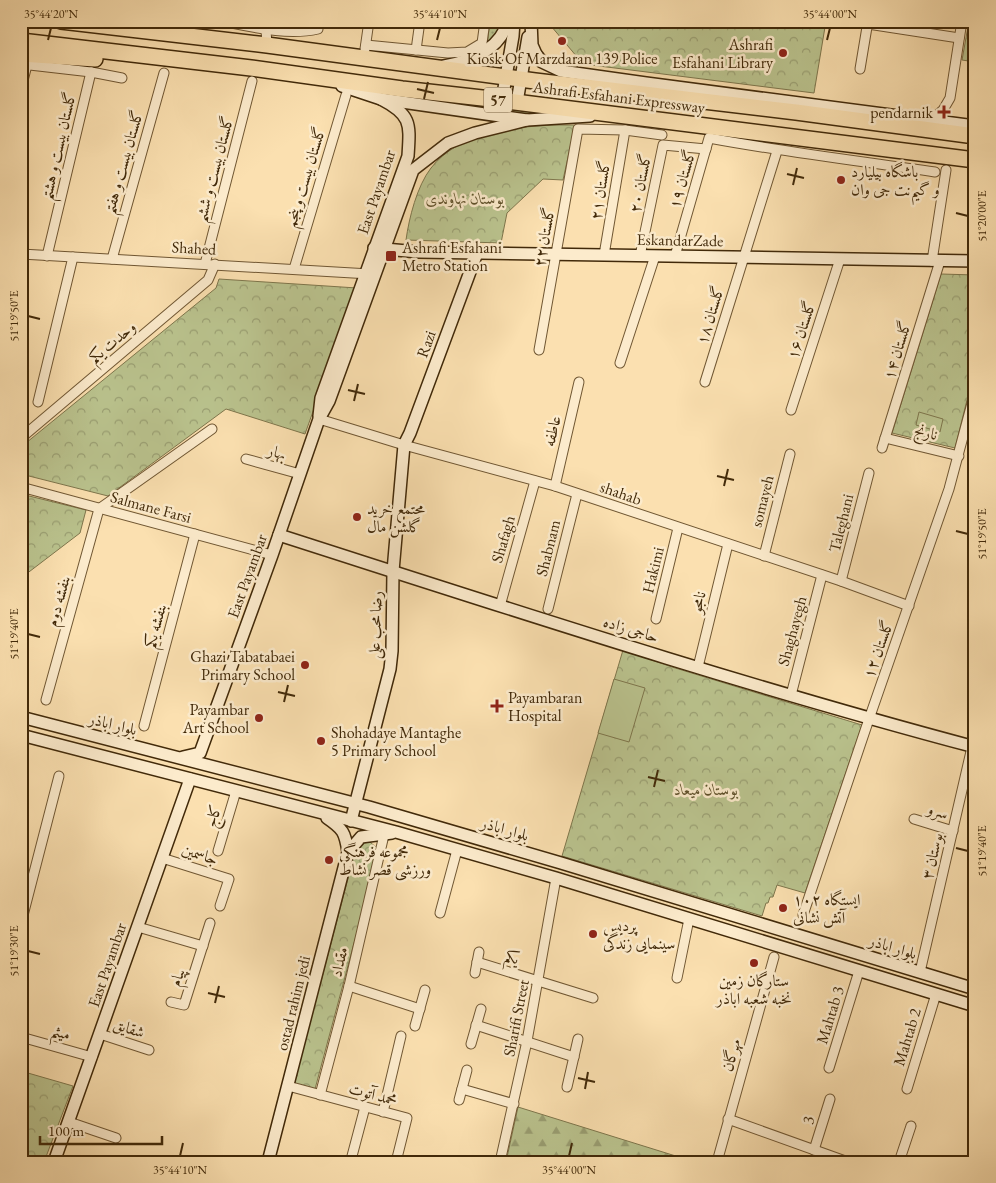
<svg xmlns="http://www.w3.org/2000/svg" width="996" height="1183" font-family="'EB Garamond',Amiri,serif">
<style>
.forest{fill:url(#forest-firs);stroke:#7e764c}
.park{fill:url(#park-crowns);stroke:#7e764c}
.garden{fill:url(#garden-dots);stroke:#7e764c}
.pitch{fill:#bac38e;stroke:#7e764c}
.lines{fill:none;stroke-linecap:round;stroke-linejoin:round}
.street-casing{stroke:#705733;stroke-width:11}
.secondary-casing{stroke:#412909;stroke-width:14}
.highway-casing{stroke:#412909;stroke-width:18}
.street{stroke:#fcebcc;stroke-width:9}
.secondary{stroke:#fcebcc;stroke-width:11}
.highway{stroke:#fbe0b0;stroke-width:15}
.ticks{fill:none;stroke:#412909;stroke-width:2}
.poi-dot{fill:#8f2418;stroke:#fcebcc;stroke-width:2}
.labels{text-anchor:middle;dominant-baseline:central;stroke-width:5;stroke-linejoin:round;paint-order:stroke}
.shield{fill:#fcebcc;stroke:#796344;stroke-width:1}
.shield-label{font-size:15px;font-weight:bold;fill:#412909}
.poi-label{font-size:16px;fill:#412909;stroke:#fcebcc;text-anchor:start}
.street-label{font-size:16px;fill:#412909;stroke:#fcebcc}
.park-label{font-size:16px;font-style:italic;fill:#5f502a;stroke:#fcebcc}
.neatline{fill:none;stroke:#412909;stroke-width:2}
.ticks-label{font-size:12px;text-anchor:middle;fill:#412909}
</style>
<defs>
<pattern id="forest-firs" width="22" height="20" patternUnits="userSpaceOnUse" patternTransform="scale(1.25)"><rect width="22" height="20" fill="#bac38e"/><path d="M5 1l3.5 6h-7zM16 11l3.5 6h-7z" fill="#999e72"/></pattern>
<pattern id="park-crowns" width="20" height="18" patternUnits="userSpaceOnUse" patternTransform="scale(1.25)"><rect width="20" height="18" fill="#bac38e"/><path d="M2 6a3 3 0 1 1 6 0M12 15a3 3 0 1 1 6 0" fill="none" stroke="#999e72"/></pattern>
<pattern id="garden-dots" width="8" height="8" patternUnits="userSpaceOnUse" patternTransform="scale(1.25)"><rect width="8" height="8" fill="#bac38e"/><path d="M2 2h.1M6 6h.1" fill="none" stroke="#999e72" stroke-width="1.8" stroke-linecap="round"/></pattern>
</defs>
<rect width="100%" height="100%" fill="#fbe0b0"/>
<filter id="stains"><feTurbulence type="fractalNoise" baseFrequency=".004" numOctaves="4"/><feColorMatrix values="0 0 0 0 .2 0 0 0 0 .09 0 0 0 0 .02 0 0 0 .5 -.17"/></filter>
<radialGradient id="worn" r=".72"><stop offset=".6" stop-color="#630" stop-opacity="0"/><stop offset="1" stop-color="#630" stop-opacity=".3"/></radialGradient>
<!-- forest -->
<polygon class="forest" points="518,1107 695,1162 506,1162"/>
<!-- park -->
<g class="park">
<polygon points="560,21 826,21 814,93 583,64 551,26"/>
<polygon points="969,21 975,21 975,62 962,60"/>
<path d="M554,125H575L563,180L543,179L507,213L501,243L406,240C409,218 417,186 431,168C459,132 513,127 554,125Z"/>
<polygon points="941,274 975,275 975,368 955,448 892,433"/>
<polygon points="219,279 357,288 305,434 226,409 108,496 21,474 21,447 216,288"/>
<polygon points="21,494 86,510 80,533 21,578"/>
<polygon points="623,650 672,667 862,725 805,893 777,885 773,897 770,897 768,903 766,903 762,916 562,856"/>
<polygon points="370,842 379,850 315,1089 294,1084 357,844"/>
<polygon points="21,1071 73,1086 44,1162 21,1162"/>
</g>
<!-- garden -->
<g class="garden">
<polygon points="490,21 504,21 502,31 487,46"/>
<polygon points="388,92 457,103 577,114 521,115 400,100"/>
</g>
<!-- pitch -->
<g class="pitch">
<polygon points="919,412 943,419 940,432 916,425"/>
<polygon points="614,679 645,688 629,742 598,733"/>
</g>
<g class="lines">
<!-- street casing -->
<g class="street-casing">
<g id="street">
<path d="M221,21C252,27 287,36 318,29"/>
<polyline points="868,24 959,38"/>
<polyline points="177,35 181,21"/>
<polyline points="267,45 266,30 269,21"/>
<polyline points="366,45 448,53 467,52 482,43 485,21"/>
<polyline points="365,49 369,21"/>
<polyline points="416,50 420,21"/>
<polyline points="21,64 91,72 122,78"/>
<polyline points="860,69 868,21"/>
<polyline points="21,88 27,65"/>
<polyline points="931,120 943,110 950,98 962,21"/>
<polyline points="21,254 370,274"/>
<polyline points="604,255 625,130"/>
<polyline points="47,256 91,72"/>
<polyline points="640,256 663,145 706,149"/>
<path d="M675,256L709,138C784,152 860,161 935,172"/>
<polyline points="112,259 164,73"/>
<polyline points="932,261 946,170"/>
<polyline points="205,264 252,81"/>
<polyline points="294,269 346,95"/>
<polyline points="539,350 578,129 625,130 662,135"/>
<polyline points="620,363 655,256"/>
<polyline points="705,382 777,151"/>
<polyline points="38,402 73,257"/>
<polyline points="791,410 840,259"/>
<polyline points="319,419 404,445 555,486 841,581 909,606"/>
<polyline points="21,438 208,280 215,264"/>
<polyline points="885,438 959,456"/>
<polyline points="882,448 940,261"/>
<polyline points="246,459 300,474"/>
<polyline points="555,486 579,382"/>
<polyline points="21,487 272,555"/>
<polyline points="764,556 790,454"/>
<polyline points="841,581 869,473"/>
<polyline points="500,606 535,481"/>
<polyline points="548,609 577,494"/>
<polyline points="656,619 678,528"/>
<polyline points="698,667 728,544"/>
<polyline points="791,695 822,575"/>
<polyline points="46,700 99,509 212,429"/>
<polyline points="144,726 195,534"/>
<polyline points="914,819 953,831"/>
<polyline points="218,851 236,791"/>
<polyline points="162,858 229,879 220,906"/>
<polyline points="440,913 457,850"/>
<polyline points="803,915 869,719 949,489 975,392"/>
<polyline points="21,923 59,776"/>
<polyline points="138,927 203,946"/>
<polyline points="477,962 593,998"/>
<polyline points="920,972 972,747"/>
<polyline points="475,973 479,952"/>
<polyline points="677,978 689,919"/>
<polyline points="349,986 420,1009"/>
<polyline points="171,1002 184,1005 210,923"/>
<polyline points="476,1025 574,1057"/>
<polyline points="415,1026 425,990"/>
<polyline points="100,1034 149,1050"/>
<polyline points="21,1037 92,1057"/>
<polyline points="471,1044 481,1009"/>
<polyline points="829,1068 859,971"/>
<polyline points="288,1086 407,1118 396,1162"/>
<polyline points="567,1087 578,1039"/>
<polyline points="462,1089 514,1104"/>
<polyline points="907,1089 936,994"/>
<polyline points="320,1095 349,986 384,835"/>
<polyline points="459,1100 467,1070"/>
<polyline points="383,1112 401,1036"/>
<polyline points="728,1119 848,1162"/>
<polyline points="69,1122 116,1138"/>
<polyline points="814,1150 830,1099"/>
<polyline points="352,1156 365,1107"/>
<polyline points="500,1162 527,1041 556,878"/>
<polyline points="717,1162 774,957"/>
<polyline points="899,1162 911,1126"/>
</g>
</g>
<!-- secondary casing -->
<g class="secondary-casing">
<g id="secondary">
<polyline points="531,21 532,45 536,54 542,62 561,71 646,83 975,126"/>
<path d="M444,66C472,61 500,50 508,21"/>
<polyline points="342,86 381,99 527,120 590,116"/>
<polyline points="502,100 513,36 514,21"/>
<polyline points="517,102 528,37"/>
<polyline points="374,248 418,252 975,261"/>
<path d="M319,416L321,398L408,156C410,124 412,115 381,99"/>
<path d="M279,535C510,609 741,685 975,747"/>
<polyline points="21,717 369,807 561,863 975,989"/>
<polyline points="21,735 396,832 556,878 975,1006"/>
<polyline points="183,757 200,753 272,555 319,419 329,401 413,170 448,143 475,133 527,120"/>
<polyline points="351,821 390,669 392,651 393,571 404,445 410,433 477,253"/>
<polyline points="348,852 361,837 392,833"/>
<polyline points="54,1162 190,779"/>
<path d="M268,1162L348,852C345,832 343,829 327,818"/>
</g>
</g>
<!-- highway casing -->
<g class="highway-casing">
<g id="highway">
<polyline points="61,21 267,45 535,81 796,112 975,136"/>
<polyline points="21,41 251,68 402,89 491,99 975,160"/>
<polyline points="21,54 95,59"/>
</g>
</g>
<!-- street -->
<use href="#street" class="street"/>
<!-- secondary -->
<use href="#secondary" class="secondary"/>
<!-- highway -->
<use href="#highway" class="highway"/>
</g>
<!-- ticks -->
<path class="ticks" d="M48,40L51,28M437,40L440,28M827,40L830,28M417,89L434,93M424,99L428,82M787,174L804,178M793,185L797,168M956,213L968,216M28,316L40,319M348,390L365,394M354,401L358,384M717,476L734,480M724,486L728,469M956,531L968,534M28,634L40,637M278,692L295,696M284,702L288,685M648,777L665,781M654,787L658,770M956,848L968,851M28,951L40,954M208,993L225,997M215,1003L219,986M578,1078L595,1082M585,1089L588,1072M180,1156L183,1143M569,1156L572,1143"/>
<!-- markers -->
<g class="poi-dot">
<circle cx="562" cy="41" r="5"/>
<circle cx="783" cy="53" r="5"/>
<path d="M941.5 104.5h5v5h5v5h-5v5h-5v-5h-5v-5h5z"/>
<circle cx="841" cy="180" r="5"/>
<rect x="385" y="250" width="12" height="12" rx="2.5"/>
<circle cx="357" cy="517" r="5"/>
<circle cx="305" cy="665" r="5"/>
<path d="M494.5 698.5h5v5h5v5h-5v5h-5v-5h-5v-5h5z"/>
<circle cx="259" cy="718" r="5"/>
<circle cx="321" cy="741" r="5"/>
<circle cx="329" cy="860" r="5"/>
<circle cx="783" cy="908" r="5"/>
<circle cx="593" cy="934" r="5"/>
<circle cx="754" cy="963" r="5"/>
</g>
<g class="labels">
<!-- shield labels -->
<rect class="shield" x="484" y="87.5" width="28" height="25" rx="4"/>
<g class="shield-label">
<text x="498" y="100">57</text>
</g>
<!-- poi labels -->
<g class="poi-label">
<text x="773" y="44" text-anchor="end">Ashrafi<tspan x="773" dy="18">Esfahani Library</tspan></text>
<text x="562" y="58" text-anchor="middle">Kiosk Of Marzdaran 139 Police</text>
<text x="933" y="112" text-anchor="end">pendarnik</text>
<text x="851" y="171">باشگاه بیلیارد<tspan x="851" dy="18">و گیم‌نت جی وان</tspan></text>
<text x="402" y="247">Ashrafi Esfahani<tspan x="402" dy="18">Metro Station</tspan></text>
<text x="367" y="508">مجتمع خرید<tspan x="367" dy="18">گلشن مال</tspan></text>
<text x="295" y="656" text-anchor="end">Ghazi Tabatabaei<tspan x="295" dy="18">Primary School</tspan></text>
<text x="508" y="697">Payambaran<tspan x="508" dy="18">Hospital</tspan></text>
<text x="249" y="709" text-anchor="end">Payambar<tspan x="249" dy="18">Art School</tspan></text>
<text x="331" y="732">Shohadaye Mantaghe<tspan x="331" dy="18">5 Primary School</tspan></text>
<text x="339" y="851">مجموعه فرهنگی<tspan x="339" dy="18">ورزشی قصر نشاط</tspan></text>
<text x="793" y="899">ایستگاه ۱۰۲<tspan x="793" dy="18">آتش نشانی</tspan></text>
<text x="603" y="925">پردیس<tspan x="603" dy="18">سینمایی زندگی</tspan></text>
<text x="754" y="980" text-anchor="middle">ستارگان زمین<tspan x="754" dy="18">نخبه شعبه اباذر</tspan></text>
</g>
<!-- street labels -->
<g class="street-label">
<text transform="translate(619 97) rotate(7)">Ashrafi Esfahani Expressway</text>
<text transform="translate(58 146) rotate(-77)">گلستان بیست و هشتم</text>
<text transform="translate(123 162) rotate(-74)">گلستان بیست و هفتم</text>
<text transform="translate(214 169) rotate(-75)">گلستان بیست و ششم</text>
<text transform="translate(305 177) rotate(-73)">گلستان بیست و پنجم</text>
<text transform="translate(682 179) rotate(-74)">گلستان ۱۹</text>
<text transform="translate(640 183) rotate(-79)">گلستان ۲۰</text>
<text transform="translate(600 190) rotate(-81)">گلستان ۲۱</text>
<text transform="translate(376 192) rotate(-71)">East Payambar</text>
<text transform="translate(544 237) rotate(-80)">گلستان ۲۲</text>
<text transform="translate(680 240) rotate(1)">EskandarZade</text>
<text transform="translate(194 248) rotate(3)">Shahed</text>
<text transform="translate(710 315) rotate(-73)">گلستان ۱۸</text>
<text transform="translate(801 330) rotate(-72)">گلستان ۱۶</text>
<text transform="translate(112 342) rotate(-40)">وحدت یکم</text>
<text transform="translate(426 344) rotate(-70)">Razi</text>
<text transform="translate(897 350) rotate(-73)">گلستان ۱۴</text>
<text transform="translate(552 431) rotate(-77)">عاطفه</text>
<text transform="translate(926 432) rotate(14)">نارنج</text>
<text transform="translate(277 452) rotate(16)">بهار</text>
<text transform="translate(621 493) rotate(19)">shahab</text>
<text transform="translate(762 501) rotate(-76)">somayeh</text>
<text transform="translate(151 507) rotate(15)">Salmane Farsi</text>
<text transform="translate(841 523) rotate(-76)">Taleghani</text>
<text transform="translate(503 539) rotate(-74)">Shafagh</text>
<text transform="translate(548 548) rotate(-76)">Shabnam</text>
<text transform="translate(653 570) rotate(-76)">Hakimi</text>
<text transform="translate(247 576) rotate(-70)">East Payambar</text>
<text transform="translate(58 601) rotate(-75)">بنفشه دوم</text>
<text transform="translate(698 602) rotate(-76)">نامجو</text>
<text transform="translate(375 625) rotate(-88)">رضا محب علی</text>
<text transform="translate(155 626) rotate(-75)">بنفشه یکم</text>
<text transform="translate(631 629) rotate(17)">حاجی زاده</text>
<text transform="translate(792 631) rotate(-75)">Shaghayegh</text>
<text transform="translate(878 649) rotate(-70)">گلستان ۱۲</text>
<text transform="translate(113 724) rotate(14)">بلوار اباذر</text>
<text transform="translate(938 811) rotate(17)">سرو</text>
<text transform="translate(213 816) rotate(-73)">کاج</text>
<text transform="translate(505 829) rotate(16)">بلوار اباذر</text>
<text transform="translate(200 854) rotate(18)">جاسمین</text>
<text transform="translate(932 856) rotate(-77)">بوستان ۳</text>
<text transform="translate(893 947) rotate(17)">بلوار اباذر</text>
<text transform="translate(512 957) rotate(17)">یکم</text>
<text transform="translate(339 962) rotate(-77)">مقداد</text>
<text transform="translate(107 965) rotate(-71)">East Payambar</text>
<text transform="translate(177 977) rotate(-72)">پیام</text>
<text transform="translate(293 1003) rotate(-76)">ostad rahim jedi</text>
<text transform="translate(830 1015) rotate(-73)">Mahtab 3</text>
<text transform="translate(516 1018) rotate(-79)">Sharifi Street</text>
<text transform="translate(129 1028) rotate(18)">شقایق</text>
<text transform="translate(61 1032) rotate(16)">میثم</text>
<text transform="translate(907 1037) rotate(-73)">Mahtab 2</text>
<text transform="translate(731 1055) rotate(-74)">مهرگان</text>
<text transform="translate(373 1094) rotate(15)">محمد آتوت</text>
<text transform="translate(808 1120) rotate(-73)">3</text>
</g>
<!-- park labels -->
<g class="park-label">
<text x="465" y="198">بوستان نهاوندی</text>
<text x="706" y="789">بوستان میعاد</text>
</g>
</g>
<!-- margin -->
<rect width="996" height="1183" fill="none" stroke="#fbe0b0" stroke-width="55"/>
<!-- scale -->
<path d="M40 1136v8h122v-8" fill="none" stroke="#412909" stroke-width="2.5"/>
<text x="48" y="1136" font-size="15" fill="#412909" stroke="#fcebcc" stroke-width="4" paint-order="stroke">100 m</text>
<rect x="28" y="28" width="940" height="1128" class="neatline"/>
<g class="ticks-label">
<text x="51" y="18">35°44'20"N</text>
<text x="440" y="18">35°44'10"N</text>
<text x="830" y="18">35°44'00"N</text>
<text transform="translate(982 216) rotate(-90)" y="4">51°20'00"E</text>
<text transform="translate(14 316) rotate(-90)" y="4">51°19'50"E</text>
<text transform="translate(982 534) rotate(-90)" y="4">51°19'50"E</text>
<text transform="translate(14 634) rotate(-90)" y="4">51°19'40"E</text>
<text transform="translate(982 851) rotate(-90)" y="4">51°19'40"E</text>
<text transform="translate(14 951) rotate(-90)" y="4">51°19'30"E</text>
<text x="180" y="1174">35°44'10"N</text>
<text x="569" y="1174">35°44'00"N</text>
</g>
<rect width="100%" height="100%" filter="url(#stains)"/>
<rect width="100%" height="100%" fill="url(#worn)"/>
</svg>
